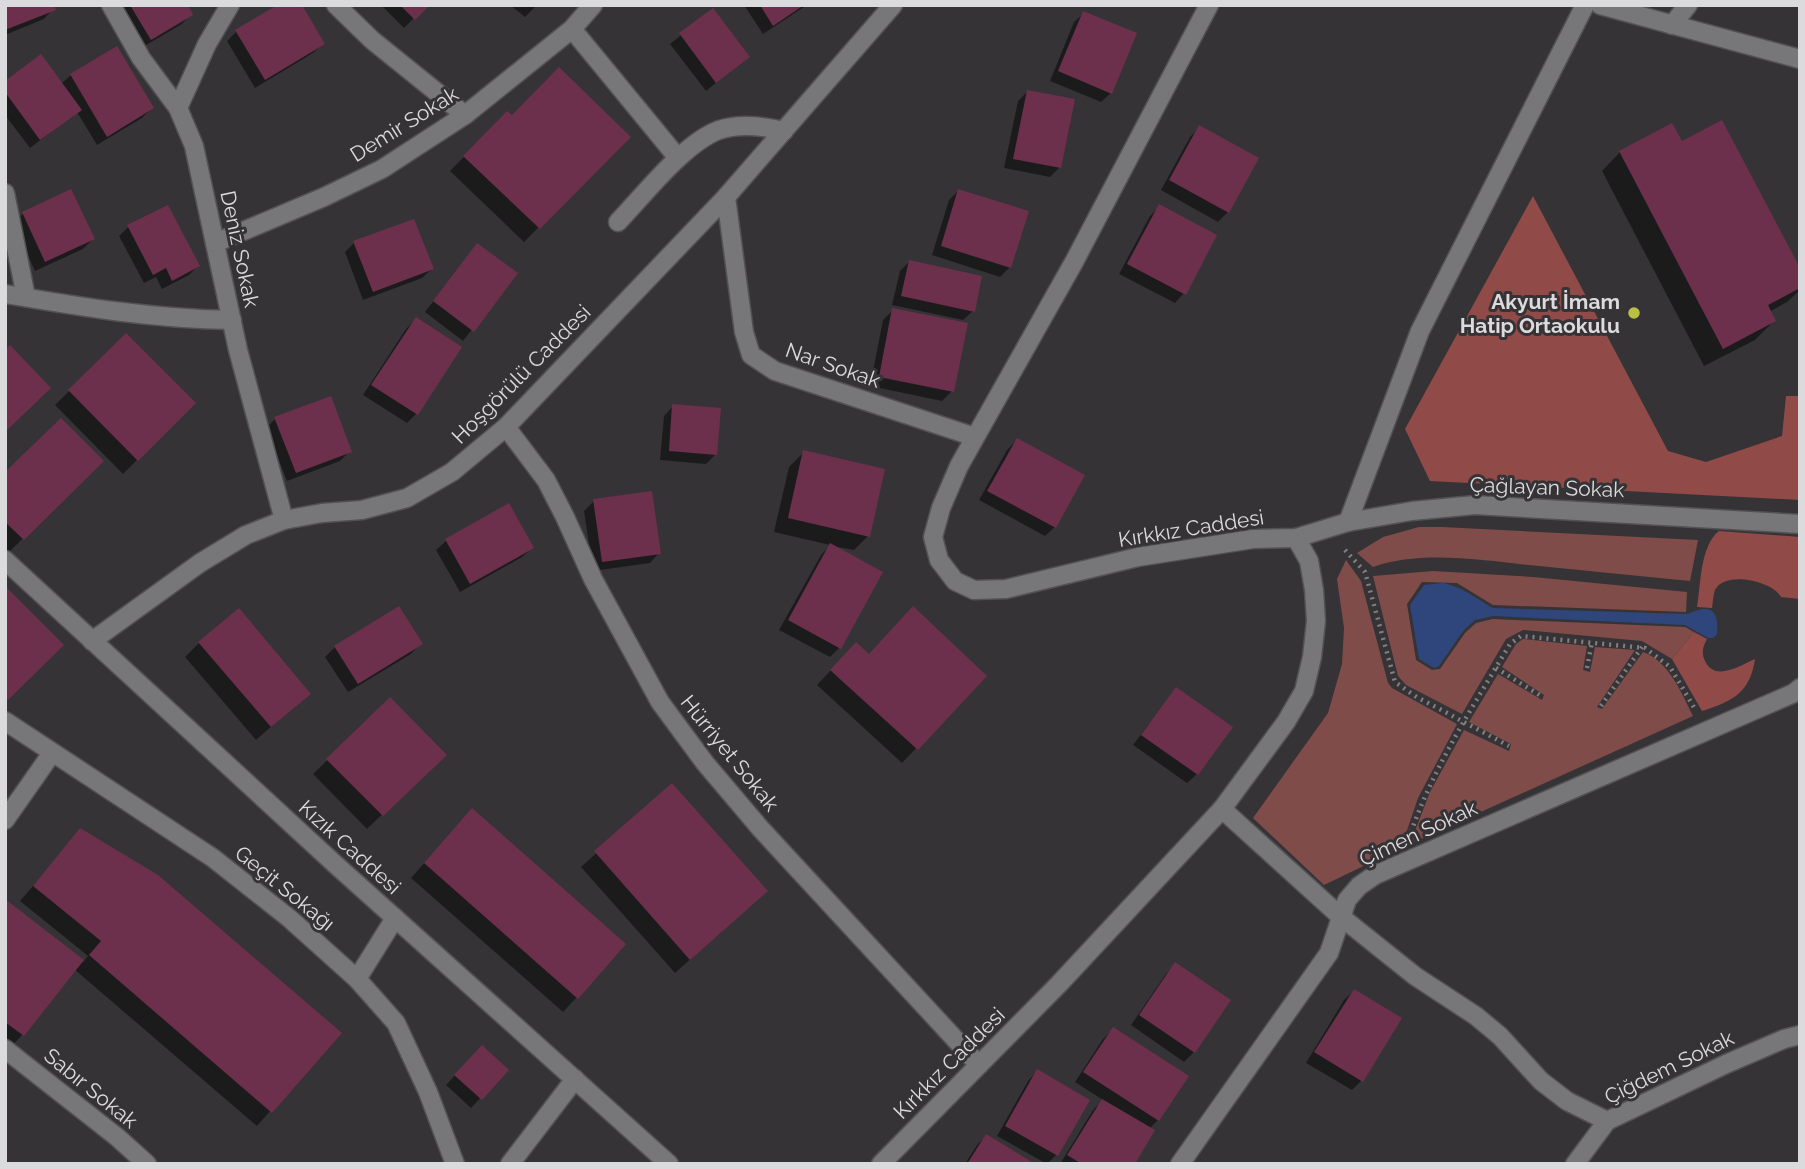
<svg xmlns="http://www.w3.org/2000/svg" width="1805" height="1169" font-family="Raleway,sans-serif">
<style>
.green{fill:#804c4a}
.forest{fill:#904b49}
.water{fill:#2e467b}
.shadow{fill:#0007}
.building{fill:#6d304c}
.lines{fill:none;stroke-linecap:round;stroke-linejoin:round}
.minor-casing{stroke:#535154;stroke-width:21}
.path{stroke:#807f81;stroke-width:4.5;stroke-dasharray:2 5;stroke-linecap:butt}
.minor{stroke:#777678;stroke-width:18}
.poi-dot{fill:#bac045;stroke:#353336;stroke-width:2.5}
.labels{text-anchor:middle;dominant-baseline:central;stroke-width:6;stroke-linejoin:round;paint-order:stroke}
.street-label{font-size:21px;fill:#dbdadc;stroke:#353336}
.poi-label{font-size:21px;font-weight:bold;fill:#dbdadc;stroke:#353336;text-anchor:end}
</style>
<rect width="100%" height="100%" fill="#353336"/>
<!-- green -->
<g class="green">
<path d="M1419,527H1442L1698,540L1690,581C1639,576 1589,571 1539,566C1488,561 1422,549 1373,567L1357,553L1383,537Z"/>
<polygon points="1346,560 1361,581 1388,683 1392,688 1457,724 1418,798 1401,848 1324,885 1253,818 1328,713 1342,664 1344,628 1337,579"/>
<polygon points="1433,571 1533,577 1687,592 1686,612 1493,605 1457,583 1422,582 1407,604 1416,660 1432,670 1440,669 1465,633 1476,623 1493,619 1685,627 1694,632 1672,659 1642,641 1523,630 1506,639 1462,714 1406,685 1398,676 1373,576"/>
<path d="M1523,639L1587,646L1583,670L1590,672L1595,647L1635,650L1597,707L1602,709L1643,652C1669,661 1682,694 1693,716L1410,844L1430,792L1464,730L1509,751L1511,744L1469,722L1498,674L1542,700L1544,695L1502,667L1516,644Z"/>
</g>
<!-- forest -->
<g class="forest">
<polygon points="1533,196 1668,451 1706,462 1782,436 1786,396 1800,396 1800,500 1430,481 1405,429"/>
<path d="M1719,531L1800,537V599L1781,597C1773,581 1725,570 1715,590C1713,595 1713,602 1712,608L1697,607C1701,584 1700,546 1719,531Z"/>
<path d="M1694,632L1707,639C1703,646 1701,653 1705,661C1715,682 1739,666 1755,659C1750,693 1733,701 1702,711L1672,659Z"/>
</g>
<!-- water -->
<path class="water" d="M1443,583C1463,587 1475,598 1493,608L1687,614C1710,604 1719,608 1717,634L1713,638H1708L1685,625L1493,616L1475,620L1463,631L1439,666L1434,668L1419,659L1410,605L1424,585Z"/>
<!-- shadow -->
<g class="shadow">
<polygon points="5,5 53,9 44,19 5,35"/>
<polygon points="115,5 186,5 191,14 182,24 141,48"/>
<polygon points="381,5 427,5 404,28"/>
<polygon points="510,5 537,5 525,17"/>
<polygon points="744,5 807,5 763,34"/>
<polygon points="712,10 748,57 706,91 670,44"/>
<polygon points="1084,13 1111,93 1101,102 1050,81 1074,22"/>
<polygon points="236,32 323,44 313,53 255,88 227,41"/>
<polygon points="71,75 152,108 142,118 97,145 77,112 30,148 5,115 5,83 61,84"/>
<polygon points="1027,92 1060,167 1050,177 1004,168 1018,101"/>
<polygon points="507,113 512,117 628,137 524,242 450,171"/>
<polygon points="1199,128 1228,212 1218,222 1161,190 1190,137"/>
<polygon points="1681,143 1800,272 1800,290 1787,302 1769,312 1774,321 1755,340 1704,366 1602,171 1620,152"/>
<polygon points="958,191 1010,267 1000,277 932,255 949,200"/>
<polygon points="70,192 93,239 83,249 35,271 13,223 23,214"/>
<polygon points="1159,207 1184,293 1175,303 1119,274 1150,216"/>
<polygon points="128,227 198,266 189,275 162,289 156,277 144,283 119,236"/>
<polygon points="354,243 432,269 422,278 363,300 345,252"/>
<polygon points="477,245 515,274 463,341 425,312"/>
<polygon points="909,262 973,311 963,320 892,305 900,271"/>
<polygon points="893,310 952,391 942,401 870,386 883,320"/>
<polygon points="416,319 416,414 407,423 363,395 406,329"/>
<polygon points="126,335 194,403 123,474 55,405"/>
<polygon points="673,406 716,454 706,464 660,460 664,416"/>
<polygon points="275,419 350,451 340,461 287,481 266,428"/>
<polygon points="1017,440 1055,527 1045,536 979,500 1007,450"/>
<polygon points="804,452 868,536 854,550 832,546 839,648 830,657 779,630 821,555 830,545 774,532 789,467"/>
<polygon points="102,461 8,553 5,550 5,475"/>
<polygon points="594,501 659,553 650,563 593,571 584,511"/>
<polygon points="509,506 532,548 522,557 460,592 436,550 446,541"/>
<polygon points="199,643 309,693 256,740 185,657"/>
<polygon points="420,644 411,654 348,692 325,657 335,647"/>
<polygon points="868,656 985,676 902,763 817,685 842,658"/>
<polygon points="1176,689 1197,774 1187,783 1133,745"/>
<polygon points="390,699 444,755 367,829 313,774"/>
<polygon points="672,785 751,905 675,973 581,867"/>
<polygon points="458,825 577,997 563,1012 411,878"/>
<polygon points="80,831 339,1033 257,1126 74,969 22,1035 8,1050 5,1047 5,901 83,962 88,956 20,901"/>
<polygon points="1175,964 1194,1052 1184,1062 1131,1025 1166,974"/>
<polygon points="1354,991 1361,1081 1352,1090 1306,1063 1344,1000"/>
<polygon points="1113,1029 1158,1120 1149,1129 1133,1164 1060,1164 1093,1110 1103,1100 1075,1082 1103,1039"/>
<polygon points="472,1057 507,1070 471,1108 446,1085"/>
<polygon points="1037,1071 1056,1155 1047,1164 997,1136 1028,1081"/>
<polygon points="986,1136 1032,1164 965,1164 977,1145"/>
</g>
<!-- building -->
<g class="building">
<polygon points="5,5 54,5 56,10 5,30"/>
<polygon points="130,5 188,5 193,15 151,40"/>
<polygon points="277,5 302,5 325,44 265,80 235,30"/>
<polygon points="400,5 430,5 415,20"/>
<polygon points="760,5 804,5 773,26"/>
<polygon points="713,8 750,57 716,83 679,33"/>
<polygon points="1083,11 1137,33 1112,94 1058,71"/>
<polygon points="117,46 154,108 107,137 70,74"/>
<polygon points="41,54 82,110 40,140 5,92 5,81"/>
<polygon points="559,67 631,137 540,229 463,156 507,111 512,115"/>
<polygon points="1027,90 1075,99 1061,168 1013,159"/>
<polygon points="1722,120 1800,268 1800,288 1768,305 1776,321 1723,349 1619,151 1672,123 1682,141"/>
<polygon points="1199,125 1259,158 1229,213 1169,180"/>
<polygon points="71,189 95,239 45,262 22,212"/>
<polygon points="958,189 1029,211 1011,268 941,246"/>
<polygon points="1159,204 1217,235 1186,295 1127,264"/>
<polygon points="168,205 200,266 172,281 166,268 153,275 127,225"/>
<polygon points="414,219 434,269 373,292 353,241"/>
<polygon points="477,243 518,273 474,332 433,301"/>
<polygon points="909,260 982,276 975,312 901,296"/>
<polygon points="892,308 968,323 954,392 879,377"/>
<polygon points="416,317 462,347 418,415 371,385"/>
<polygon points="126,333 196,403 138,461 68,390"/>
<polygon points="10,345 51,388 5,432 5,350"/>
<polygon points="331,396 352,452 296,473 274,417"/>
<polygon points="672,404 721,408 717,455 669,451"/>
<polygon points="61,418 104,461 24,540 5,522 5,472"/>
<polygon points="1017,438 1085,475 1056,528 987,491"/>
<polygon points="803,450 885,469 870,537 788,518"/>
<polygon points="652,491 661,554 602,562 593,499"/>
<polygon points="509,503 534,548 470,584 445,539"/>
<polygon points="830,543 883,572 841,649 788,620"/>
<polygon points="5,586 64,645 8,700 5,696"/>
<polygon points="399,606 423,644 358,684 334,646"/>
<polygon points="913,606 987,676 918,750 830,670 856,642 869,654"/>
<polygon points="239,608 311,694 271,727 198,642"/>
<polygon points="1176,687 1233,727 1198,775 1141,735"/>
<polygon points="390,697 447,755 383,816 326,759"/>
<polygon points="672,783 768,891 690,960 594,851"/>
<polygon points="472,808 626,944 578,999 424,863"/>
<polygon points="80,828 158,875 342,1033 272,1113 89,955 101,941 33,886"/>
<polygon points="5,899 84,960 24,1036 5,1022"/>
<polygon points="1175,962 1231,1000 1195,1053 1139,1015"/>
<polygon points="1354,989 1402,1018 1363,1082 1314,1052"/>
<polygon points="1113,1027 1189,1076 1159,1121 1083,1072"/>
<polygon points="482,1045 509,1070 482,1100 454,1075"/>
<polygon points="1037,1069 1090,1100 1058,1156 1005,1126"/>
<polygon points="1102,1099 1155,1130 1135,1164 1082,1164 1067,1155"/>
<polygon points="986,1134 1035,1164 967,1164"/>
</g>
<g class="lines">
<!-- minor casing -->
<g class="minor-casing">
<g id="minor">
<polyline points="111,5 141,58 178,108 194,146 238,350 284,520"/>
<polyline points="336,5 372,40 465,115"/>
<polyline points="1209,5 1074,262 959,466 941,508 933,537 939,560 955,581 974,590 1006,589 1138,557 1253,539 1296,538 1348,522 1412,511 1475,505 1800,524"/>
<polyline points="1600,5 1800,59"/>
<polyline points="1672,25 1688,5"/>
<polyline points="572,29 678,158"/>
<polyline points="178,108 207,44 230,5"/>
<polyline points="5,193 26,297"/>
<polyline points="726,197 744,332 751,355 775,371 975,437"/>
<path d="M618,222C644,195 684,143 719,130C739,123 763,126 784,131"/>
<polyline points="215,243 324,197 382,169 465,115 572,29 593,5"/>
<path d="M5,294C81,307 155,319 232,320"/>
<polyline points="506,427 546,480 565,517 593,579 660,702 705,763 760,828 979,1065"/>
<polyline points="1348,522 1420,331 1585,5"/>
<polyline points="5,560 336,865 669,1164"/>
<polyline points="92,641 200,563 246,535 284,520 322,513 362,510 407,498 452,472 506,427 726,197 893,5"/>
<polyline points="5,721 213,858 289,918 357,979 396,1023 428,1092 455,1164"/>
<polyline points="1222,809 1340,916 1415,976 1476,1016 1500,1036 1541,1081 1567,1101 1607,1121"/>
<polyline points="5,820 52,753"/>
<polyline points="357,979 395,918"/>
<polyline points="5,1049 117,1137 147,1164"/>
<polyline points="510,1164 575,1079"/>
<polyline points="881,1164 1059,984 1222,809 1286,722 1304,691 1312,657 1316,621 1314,590 1309,561 1296,538"/>
<polyline points="1180,1164 1329,953 1347,900 1359,886 1375,875 1794,693 1800,688"/>
<polyline points="1575,1164 1607,1121 1726,1064 1784,1039 1800,1035"/>
</g>
</g>
<!-- path -->
<g class="path">
<polyline points="1345,550 1365,572 1395,682 1415,696 1509,746"/>
<polyline points="1496,668 1541,696"/>
<polyline points="1587,668 1592,642"/>
<polyline points="1601,706 1642,647"/>
<path d="M1411,832C1435,764 1474,705 1510,644L1521,636L1645,648L1670,667L1695,709"/>
</g>
<!-- minor -->
<use href="#minor" class="minor"/>
</g>
<!-- markers -->
<circle class="poi-dot" cx="1634" cy="313" r="7"/>
<g class="labels">
<!-- street labels -->
<g class="street-label">
<text transform="translate(404 124) rotate(-32)">Demir Sokak</text>
<text transform="translate(240 249) rotate(78)">Deniz Sokak</text>
<text transform="translate(833 365) rotate(19)">Nar Sokak</text>
<text transform="translate(521 374) rotate(-45)">Hoşgörülü Caddesi</text>
<text transform="translate(1547 487) rotate(2)">Çağlayan Sokak</text>
<text transform="translate(1191 528) rotate(-9)">Kırkkız Caddesi</text>
<text transform="translate(730 753) rotate(51)">Hürriyet Sokak</text>
<text transform="translate(1418 833) rotate(-25)">Çimen Sokak</text>
<text transform="translate(350 847) rotate(42)">Kızık Caddesi</text>
<text transform="translate(285 888) rotate(39)">Geçit Sokağı</text>
<text transform="translate(949 1063) rotate(-45)">Kırkkız Caddesi</text>
<text transform="translate(1669 1067) rotate(-26)">Çiğdem Sokak</text>
<text transform="translate(91 1088) rotate(39)">Sabır Sokak</text>
</g>
<!-- poi labels -->
<g class="poi-label">
<text x="1620" y="301">Akyurt İmam<tspan x="1620" dy="24">Hatip Ortaokulu</tspan></text>
</g>
</g>
<!-- border -->
<rect width="1805" height="1169" fill="none" stroke="#dbdadc" stroke-width="14"/>
</svg>
